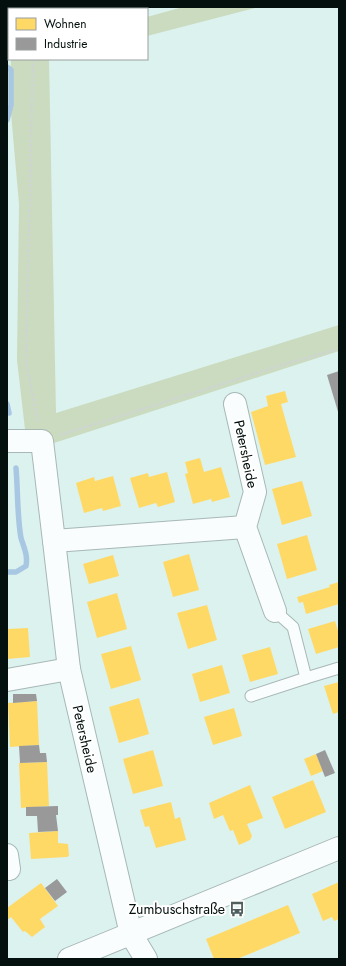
<svg xmlns="http://www.w3.org/2000/svg" width="346" height="966" font-family="Jost,sans-serif">
<style>
.green{fill:#cbdbbf}
.homes{fill:#ffd966}
.industry{fill:#999}
.lines{fill:none;stroke-linecap:round;stroke-linejoin:round}
.stream{stroke:#a8c7e2;stroke-width:5.5}
.lane-casing{stroke:#a7b8b6;stroke-width:13}
.street-casing{stroke:#a7b8b6;stroke-width:24}
.secondary-casing{stroke:#a7b8b6;stroke-width:24}
.path{stroke:#ced4d4;stroke-width:2.5;stroke-dasharray:3 2;stroke-linecap:butt}
.lane{stroke:#fafdfd;stroke-width:11}
.street{stroke:#fafdfd;stroke-width:22}
.secondary{stroke:#fafdfd;stroke-width:22}
.labels{text-anchor:middle;dominant-baseline:central;stroke-width:4;stroke-linejoin:round;paint-order:stroke}
.street-label{font-size:14px;fill:#03100e;stroke:#fff}
.poi-label{font-size:14px;fill:#03100e;stroke:#fff;text-anchor:end}
</style>
<rect width="100%" height="100%" fill="#dcf2ef"/>
<!-- green -->
<g class="green">
<rect x="13" y="7" width="33" height="2"/>
<polygon points="183,7 259,7 147,36 147,17"/>
<polygon points="11,59 49,59 56,413 339,325 339,351 54,443 26,438 17,360 19,204 10,102"/>
</g>
<!-- homes -->
<g class="homes">
<polygon points="285,391 288,402 281,404 296,457 265,465 251,412 268,406 266,396"/>
<polygon points="200,458 204,472 221,467 230,497 212,502 211,499 193,504 185,474 188,473 185,462"/>
<polygon points="167,472 175,502 158,507 156,503 139,508 130,478 148,473 149,477"/>
<polygon points="113,476 121,506 103,511 102,508 84,513 76,483 94,477 95,481"/>
<polygon points="302,481 312,516 282,525 272,489"/>
<polygon points="307,535 317,570 287,579 277,544"/>
<polygon points="189,554 199,590 173,597 163,562"/>
<polygon points="113,555 119,576 89,584 83,564"/>
<polygon points="339,582 339,604 306,614 303,602 299,603 297,597 330,587 329,585"/>
<polygon points="117,593 127,629 97,638 87,602"/>
<polygon points="207,605 217,640 188,649 177,613"/>
<polygon points="335,621 339,634 339,647 316,654 308,629"/>
<polygon points="28,628 30,657 7,659 7,629"/>
<polygon points="131,646 141,680 111,689 101,654"/>
<polygon points="270,647 278,674 250,682 242,655"/>
<polygon points="222,665 230,693 200,702 192,674"/>
<polygon points="339,682 339,712 333,714 324,686"/>
<polygon points="139,698 149,734 119,743 109,707"/>
<polygon points="37,701 39,745 10,747 8,703"/>
<polygon points="234,708 242,736 213,745 204,717"/>
<polygon points="153,750 163,786 133,794 123,759"/>
<polygon points="316,754 323,771 311,776 304,759"/>
<polygon points="47,762 49,806 21,808 19,763"/>
<polygon points="313,780 326,812 285,829 272,797"/>
<polygon points="250,785 263,818 247,824 252,836 250,840 239,845 233,830 230,831 223,815 214,819 209,803"/>
<polygon points="171,802 175,819 180,817 186,840 156,848 149,826 145,827 140,810"/>
<polygon points="58,831 58,843 68,844 69,856 67,857 31,859 29,833"/>
<polygon points="339,882 339,919 334,921 332,917 323,921 312,894"/>
<polygon points="41,883 58,906 40,919 45,927 32,937 25,931 23,932 11,917 7,920 7,908"/>
<polygon points="288,905 300,933 237,959 214,959 206,939"/>
</g>
<!-- industry -->
<g class="industry">
<polygon points="339,371 339,415 327,375"/>
<polygon points="13,694 36,694 37,701 13,703"/>
<polygon points="39,745 40,753 46,753 47,762 20,763 19,746"/>
<polygon points="325,750 335,773 325,777 316,754"/>
<polygon points="58,806 58,815 56,815 58,831 38,832 37,816 26,816 26,807"/>
<polygon points="57,879 67,892 55,901 45,888"/>
</g>
<g class="lines">
<!-- stream -->
<g class="stream">
<polyline points="7,67 11,70 11,105 7,120"/>
<polyline points="7,404 9,413"/>
<path d="M7,572H16L26,566C28,555 24,548 21,538C17,516 18,491 16,468"/>
</g>
<!-- lane casing -->
<g class="lane-casing">
<g id="lane">
<polyline points="306,678 339,668"/>
<polyline points="251,696 306,678 293,627 275,611"/>
</g>
</g>
<!-- street casing -->
<g class="street-casing">
<g id="street">
<polyline points="235,404 255,492 245,527 275,611"/>
<polyline points="7,441 42,441 54,541"/>
<polyline points="7,680 69,669"/>
<polyline points="7,855 9,869"/>
<polyline points="131,934 69,669 54,541 245,527"/>
</g>
</g>
<!-- secondary casing -->
<g class="secondary-casing">
<g id="secondary">
<polyline points="131,934 146,959"/>
<polyline points="69,959 339,848"/>
</g>
</g>
<!-- path -->
<g class="path">
<polyline points="32,7 32,9"/>
<polyline points="33,59 26,363 38,421"/>
<polyline points="60,435 292,362 339,349"/>
</g>
<!-- lane -->
<use href="#lane" class="lane"/>
<!-- street -->
<use href="#street" class="street"/>
<!-- secondary -->
<use href="#secondary" class="secondary"/>
</g>
<!-- icons -->
<defs>
<g id="bus-bare" transform="scale(1.2)"><path d="M-5-6H5V4H4V6H2V4H-2V6H-4V4H-5ZM-3.5-4V0h7V-4ZM-3.5 1.2v1.5H-2V1.2ZM2 1.2v1.5H3.5V1.2Z" fill="#4f5f5d" stroke="#fff" stroke-width="2.5" paint-order="stroke"/></g>
</defs>
<g fill-rule="evenodd">
<use href="#bus-bare" x="237" y="909"/>
</g>
<g class="labels">
<!-- street labels -->
<g class="street-label">
<text transform="translate(246 454) rotate(78)">Petersheide</text>
<text transform="translate(85 739) rotate(77)">Petersheide</text>
</g>
<!-- poi labels -->
<g class="poi-label">
<text x="225" y="909">Zumbuschstraße</text>
</g>
</g>
<!-- border -->
<rect width="346" height="966" fill="none" stroke="#03100e" stroke-width="16"/>
<!-- legend -->
<rect x="8" y="8" width="140" height="52" fill="#ffffff" stroke="#9a9f9f"/>
<rect x="16" y="18" width="20" height="12" fill="#ffd966" stroke="#9a9f9f"/>
<text x="44" y="28" font-size="12" fill="#03100e">Wohnen</text>
<rect x="16" y="38" width="20" height="12" fill="#999999" stroke="#9a9f9f"/>
<text x="44" y="48" font-size="12" fill="#03100e">Industrie</text>
</svg>
